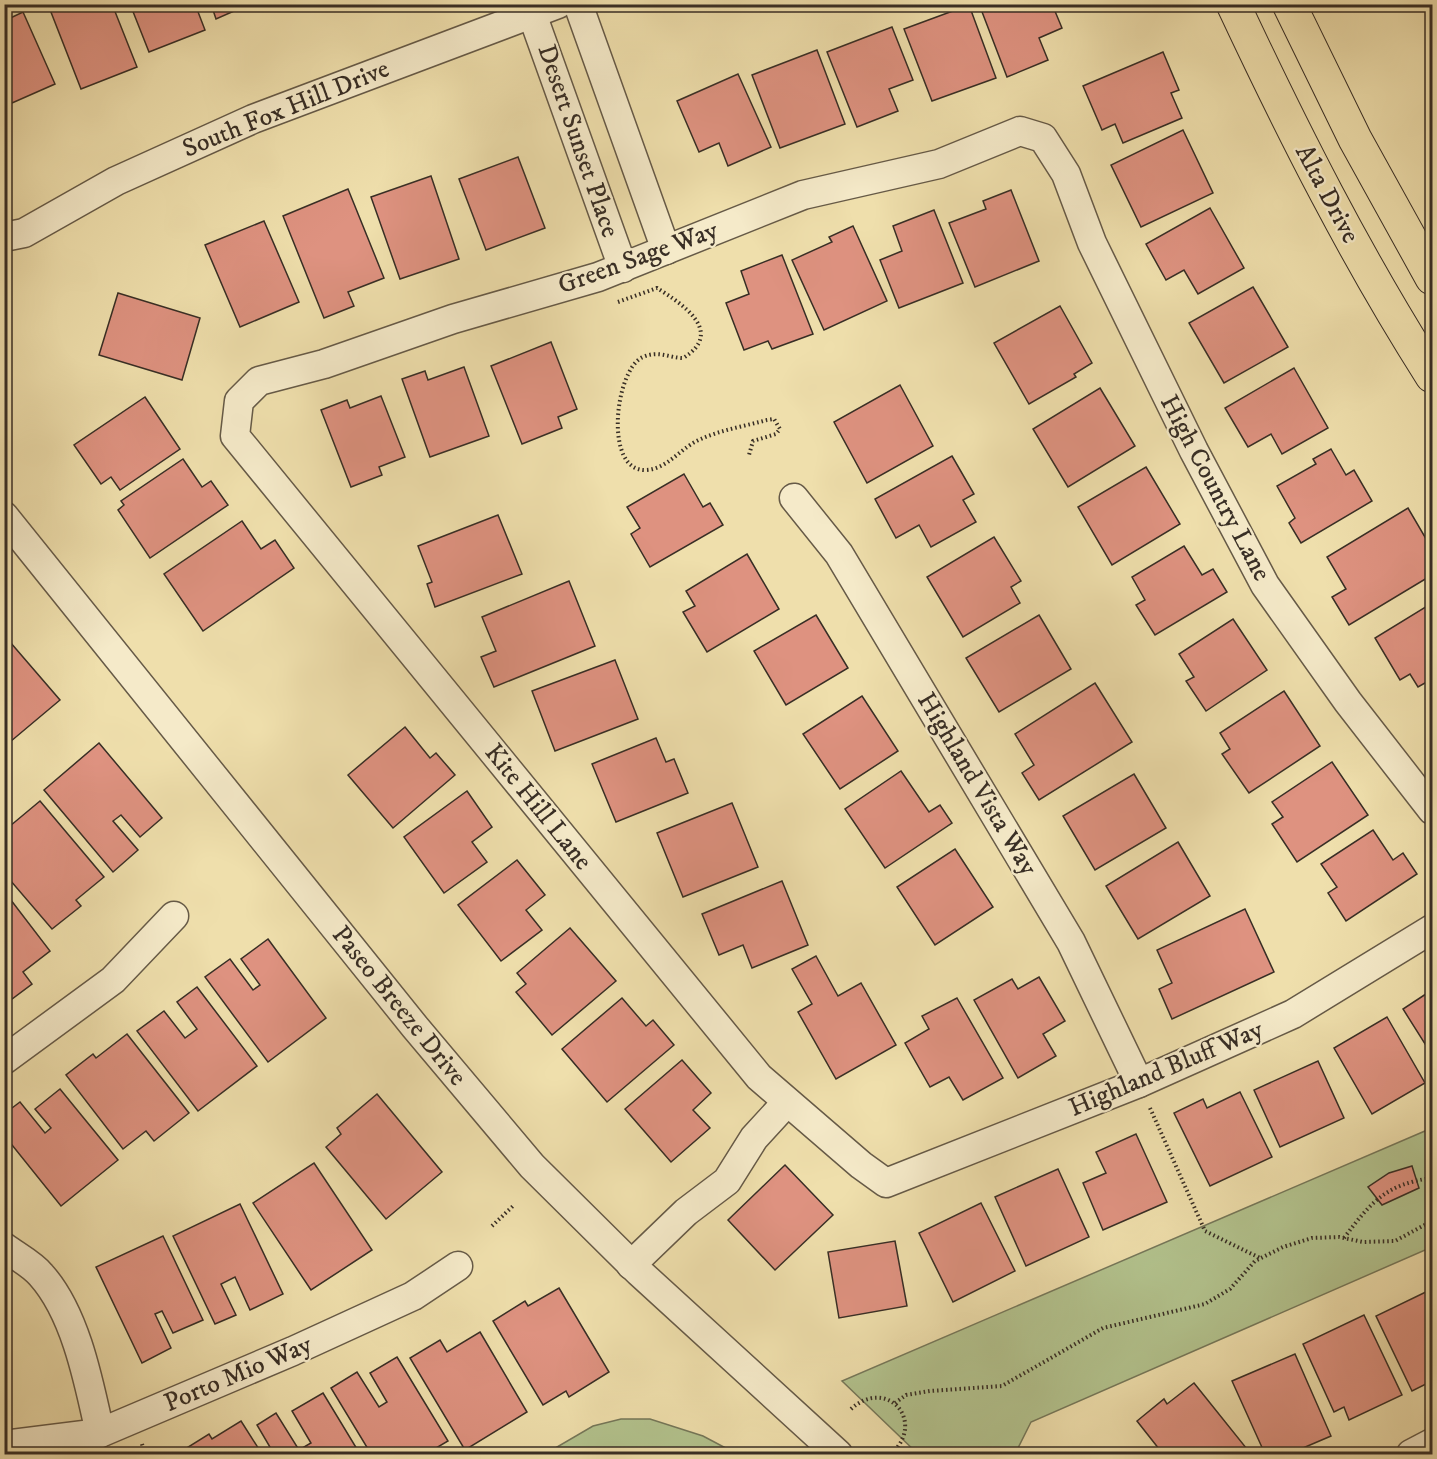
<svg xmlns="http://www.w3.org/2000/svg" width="1437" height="1459" font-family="'IM FELL DW Pica',serif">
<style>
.green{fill:#b3c38e;stroke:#76785a;stroke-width:1.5}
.building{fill:#de9280;stroke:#382e25;stroke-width:1.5}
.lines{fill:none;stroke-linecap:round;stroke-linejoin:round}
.minor-casing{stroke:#665a47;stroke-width:31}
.major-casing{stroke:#382e25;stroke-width:35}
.path{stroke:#382e25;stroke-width:4;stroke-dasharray:1.5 3;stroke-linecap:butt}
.minor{stroke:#f5eac9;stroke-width:28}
.major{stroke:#efdfac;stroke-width:33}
.labels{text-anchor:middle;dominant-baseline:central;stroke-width:4.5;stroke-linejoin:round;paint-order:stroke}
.street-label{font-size:26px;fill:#382e25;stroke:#f5eac9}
</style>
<rect width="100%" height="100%" fill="#efdfac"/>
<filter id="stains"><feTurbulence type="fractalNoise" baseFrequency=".00333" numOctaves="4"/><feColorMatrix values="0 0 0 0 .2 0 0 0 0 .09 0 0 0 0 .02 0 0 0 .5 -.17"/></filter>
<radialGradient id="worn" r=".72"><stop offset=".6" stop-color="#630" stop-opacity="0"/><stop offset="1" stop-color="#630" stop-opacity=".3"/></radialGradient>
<!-- green -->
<g class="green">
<polygon points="1432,1128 1432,1247 1031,1422 1015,1454 918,1454 842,1381"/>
<polygon points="621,1419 650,1419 703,1436 737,1454 545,1454 593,1426"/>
</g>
<!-- building -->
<g class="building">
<polygon points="54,4 112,4 137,67 81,89 49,7"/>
<polygon points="130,4 195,4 205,30 149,52"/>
<polygon points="211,4 250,4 216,19"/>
<polygon points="979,4 1052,4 1062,28 1039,38 1048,60 1007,77"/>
<polygon points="969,5 996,78 932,101 904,29"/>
<polygon points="23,12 55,84 12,103 4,87 4,21"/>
<polygon points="892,27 913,80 889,89 898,111 857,127 827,52"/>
<polygon points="817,50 845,124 780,148 752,75"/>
<polygon points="1163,52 1179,90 1171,93 1182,118 1123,143 1115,124 1102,130 1083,86"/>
<polygon points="738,74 771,147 728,166 719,143 699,152 677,101"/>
<polygon points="1183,130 1213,193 1141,227 1111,165"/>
<polygon points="518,157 545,228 486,250 459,179"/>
<polygon points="431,176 459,259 400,279 371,197"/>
<polygon points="348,189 384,278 348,292 354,306 324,318 283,216"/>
<polygon points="1011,190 1039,261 975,287 949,223 986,209 983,201"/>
<polygon points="1210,208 1244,268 1198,294 1184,270 1166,280 1146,244"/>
<polygon points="934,210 963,283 899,308 880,260 902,251 893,226"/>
<polygon points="264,221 299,302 240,327 205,245"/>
<polygon points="853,226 887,301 824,330 792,260 832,242 829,237"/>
<polygon points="782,255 813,334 772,349 768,341 744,350 726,303 749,294 741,271"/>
<polygon points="1253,287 1288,347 1224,383 1189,323"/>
<polygon points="118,293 200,318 182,380 99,355"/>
<polygon points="1060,306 1092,363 1074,374 1076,377 1029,404 994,343"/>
<polygon points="551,342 577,409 558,417 562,428 522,444 491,366"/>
<polygon points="464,367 489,436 430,457 402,379 425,371 428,380"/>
<polygon points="1294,368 1328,428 1282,454 1271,434 1248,447 1225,408"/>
<polygon points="900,385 933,446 867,483 834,422"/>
<polygon points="1100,388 1135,446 1068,487 1033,429"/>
<polygon points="381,396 405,457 379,467 382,475 351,487 321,410 347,400 350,408"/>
<polygon points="145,397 180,449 120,490 111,477 101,484 74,445"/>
<polygon points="1331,449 1346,475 1354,470 1372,501 1301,543 1289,523 1295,518 1277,486 1316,464 1313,459"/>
<polygon points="952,456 974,494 963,500 976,522 931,547 919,525 896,538 875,499"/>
<polygon points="183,459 202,487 211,481 228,505 150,558 118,510 124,505 121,501"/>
<polygon points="1146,467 1180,524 1112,565 1078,507"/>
<polygon points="684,474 703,507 710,503 723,525 650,567 631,534 640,528 627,507"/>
<polygon points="1408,508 1432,549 1432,575 1349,625 1332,597 1346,589 1327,557"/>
<polygon points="498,515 522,574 435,607 427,584 432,582 418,546"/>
<polygon points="242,521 261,549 275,540 294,568 203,631 164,574"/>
<polygon points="994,537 1021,581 1011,587 1020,603 963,637 927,577"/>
<polygon points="1184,546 1202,575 1213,569 1227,592 1155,635 1136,605 1145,600 1132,577"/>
<polygon points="747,554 779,609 707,652 683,612 695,606 686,591"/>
<polygon points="569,581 595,646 494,687 481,657 496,651 482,617"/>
<polygon points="1432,603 1432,679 1418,687 1410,674 1400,680 1375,638"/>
<polygon points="816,615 848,668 786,705 754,651"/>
<polygon points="1039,615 1071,669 999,712 966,658"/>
<polygon points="1233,619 1267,670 1206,711 1186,681 1194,677 1179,654"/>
<polygon points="4,635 60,700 4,747"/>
<polygon points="615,660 638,719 555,751 532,691"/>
<polygon points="1095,683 1132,742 1039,800 1022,773 1034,765 1015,734"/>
<polygon points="1284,691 1320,746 1249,793 1222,754 1230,749 1220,733"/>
<polygon points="862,696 898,751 840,789 803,734"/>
<polygon points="405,727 430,758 436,753 455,775 393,828 348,775"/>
<polygon points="656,738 666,762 674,759 688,793 616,822 592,764"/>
<polygon points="99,743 162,818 140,837 121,815 113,821 138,850 113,872 44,790"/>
<polygon points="1332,762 1368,815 1297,862 1272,824 1283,817 1272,802"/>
<polygon points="901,771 929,812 940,805 952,823 885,868 845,809"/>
<polygon points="1134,774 1166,828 1095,870 1063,816"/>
<polygon points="467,791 492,827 472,842 487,862 444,893 404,837"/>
<polygon points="40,801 104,877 76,900 81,906 52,929 4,873 4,831"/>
<polygon points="732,803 758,867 683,897 657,833"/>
<polygon points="1373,830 1393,860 1403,853 1417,874 1346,921 1328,893 1337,887 1321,864"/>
<polygon points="1178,842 1210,896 1138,939 1106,886"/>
<polygon points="955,849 993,907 935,945 897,887"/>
<polygon points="517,860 545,895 526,910 542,930 501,961 458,905"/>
<polygon points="782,881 808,945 752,968 743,945 719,955 702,914"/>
<polygon points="4,891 50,951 23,972 32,984 4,1005"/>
<polygon points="1245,909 1274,972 1172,1019 1159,989 1172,983 1157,950"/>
<polygon points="570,928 616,981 552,1035 516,992 526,984 517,973"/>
<polygon points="268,939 326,1018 268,1062 205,977 230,959 253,990 260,985 241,959"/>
<polygon points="816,956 838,996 861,983 896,1045 836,1079 798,1012 812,1004 792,969"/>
<polygon points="1039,977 1065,1021 1043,1034 1056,1056 1018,1078 974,1000 1012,979 1018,989"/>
<polygon points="197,987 257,1066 198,1111 137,1031 164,1011 185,1038 197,1029 177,1002"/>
<polygon points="1432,990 1432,1055 1403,1009"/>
<polygon points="622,998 646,1026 653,1020 674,1045 607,1102 562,1049"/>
<polygon points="957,998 1003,1078 963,1100 949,1077 930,1087 905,1043 929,1029 922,1016"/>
<polygon points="1387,1017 1425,1083 1372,1114 1334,1048"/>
<polygon points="127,1034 189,1113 154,1141 146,1131 123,1149 66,1075 93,1054 96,1058"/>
<polygon points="682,1060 711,1093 693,1110 710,1128 671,1162 625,1109"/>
<polygon points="1318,1061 1344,1118 1280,1147 1254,1090"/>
<polygon points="60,1089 118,1160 61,1206 4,1135 4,1114 20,1102 45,1133 51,1128 35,1109"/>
<polygon points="1240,1092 1272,1157 1210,1186 1174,1113 1203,1099 1207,1108"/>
<polygon points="377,1094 442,1172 386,1219 326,1147 341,1134 337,1128"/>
<polygon points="1136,1134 1167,1202 1103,1230 1083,1183 1106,1173 1096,1152"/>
<polygon points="314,1163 372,1250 311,1290 253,1203"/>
<polygon points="785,1165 833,1215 775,1270 728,1220"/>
<polygon points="1412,1166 1419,1188 1382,1205 1368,1187 1389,1173"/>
<polygon points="1058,1169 1089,1237 1026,1266 995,1197"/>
<polygon points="981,1203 1015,1271 953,1302 919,1233"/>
<polygon points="240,1204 283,1294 250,1310 235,1277 221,1284 236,1315 215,1324 173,1236"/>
<polygon points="163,1236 203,1320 173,1333 162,1311 155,1314 171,1348 142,1363 96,1267"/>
<polygon points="895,1241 907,1306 839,1318 828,1252"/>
<polygon points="559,1288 609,1372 569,1397 566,1391 543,1405 493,1321 525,1301 528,1306"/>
<polygon points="1432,1289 1432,1381 1412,1391 1376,1316"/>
<polygon points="1364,1315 1402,1395 1349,1420 1344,1407 1334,1412 1303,1344"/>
<polygon points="480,1332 527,1412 465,1450 410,1358 440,1340 447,1352"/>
<polygon points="1295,1354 1331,1436 1289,1454 1265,1454 1232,1381"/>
<polygon points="397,1357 448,1441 426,1454 371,1454 331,1388 357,1372 379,1407 387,1402 370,1373"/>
<polygon points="1194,1383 1247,1449 1240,1454 1163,1454 1137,1421 1164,1399 1167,1404"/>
<polygon points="323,1393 360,1454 274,1454 257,1425 276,1413 299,1450 311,1443 292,1411"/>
<polygon points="241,1421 262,1454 177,1454 209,1434 212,1439"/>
</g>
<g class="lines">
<!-- minor casing -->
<g class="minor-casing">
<g id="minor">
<polyline points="578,4 666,250"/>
<polyline points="532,14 623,268"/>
<polyline points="4,237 24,233 116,181 253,119 558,4"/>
<polyline points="794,498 839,554 1071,942 1139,1083"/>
<polyline points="4,516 415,1027 532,1166 639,1272 838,1454"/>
<polyline points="1432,810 1348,702 1265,585 1194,451 1092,243 1066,174 1043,138 1020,131 939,164 803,195 598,277 453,319 324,364 259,381 239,401 235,436 759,1077 861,1165 886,1183 1139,1083 1293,1014 1432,929"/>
<polyline points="4,1060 113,980 174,916"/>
<path d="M4,1247C16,1256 32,1264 41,1275C76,1314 89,1383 100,1433"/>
<polyline points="631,1265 686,1212 727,1181 754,1138 787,1102"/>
<polyline points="4,1445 100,1433 293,1351 413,1296 458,1266"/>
<polyline points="1411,1454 1432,1443"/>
</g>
</g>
<!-- major casing -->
<g class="major-casing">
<g id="major">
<path d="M1233,4C1293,132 1356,257 1432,376"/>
<polyline points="1289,4 1355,139 1432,278"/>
</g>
</g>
<!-- path -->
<g class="path">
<path d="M618,302L657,288C681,303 726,332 683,358C669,358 659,350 643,357C615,369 603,472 646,470C668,469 681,447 701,439C721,430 745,426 767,420L774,419L780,429L776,434L753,441L749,455"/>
<polyline points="1150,1108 1205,1231 1260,1258"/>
<polyline points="492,1226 513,1206"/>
<path d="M1344,1238C1371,1202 1386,1184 1432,1178"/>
<polyline points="895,1403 906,1395 930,1391 1002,1386 1103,1328 1205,1304 1230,1289 1255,1261 1283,1247 1312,1238 1339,1237 1363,1242 1395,1241 1432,1221"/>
<path d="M851,1409C885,1378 923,1417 896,1449"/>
<polyline points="142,1444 145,1454"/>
</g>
<!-- minor -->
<use href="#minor" class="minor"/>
<!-- major -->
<use href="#major" class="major"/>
</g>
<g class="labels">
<!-- street labels -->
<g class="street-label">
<text transform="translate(286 109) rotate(-22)">South Fox Hill Drive</text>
<text transform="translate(578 141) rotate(71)">Desert Sunset Place</text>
<text transform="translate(1327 194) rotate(62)">Alta Drive</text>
<text transform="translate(638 258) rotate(-20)">Green Sage Way</text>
<text transform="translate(1215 488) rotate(62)">High Country Lane</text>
<text transform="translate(977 784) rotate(59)">Highland Vista Way</text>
<text transform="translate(538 807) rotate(51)">Kite Hill Lane</text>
<text transform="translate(399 1006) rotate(51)">Paseo Breeze Drive</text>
<text transform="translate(1166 1069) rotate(-23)">Highland Bluff Way</text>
<text transform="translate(238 1374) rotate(-23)">Porto Mio Way</text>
</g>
</g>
<!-- margin -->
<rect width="1437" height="1459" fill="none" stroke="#efdfac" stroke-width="24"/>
<rect x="6" y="6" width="1425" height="1447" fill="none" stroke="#382e25" stroke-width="3"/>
<rect x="12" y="12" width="1413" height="1435" fill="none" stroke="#382e25" stroke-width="1.5"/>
<rect width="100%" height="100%" filter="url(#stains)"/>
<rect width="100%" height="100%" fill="url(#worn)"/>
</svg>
